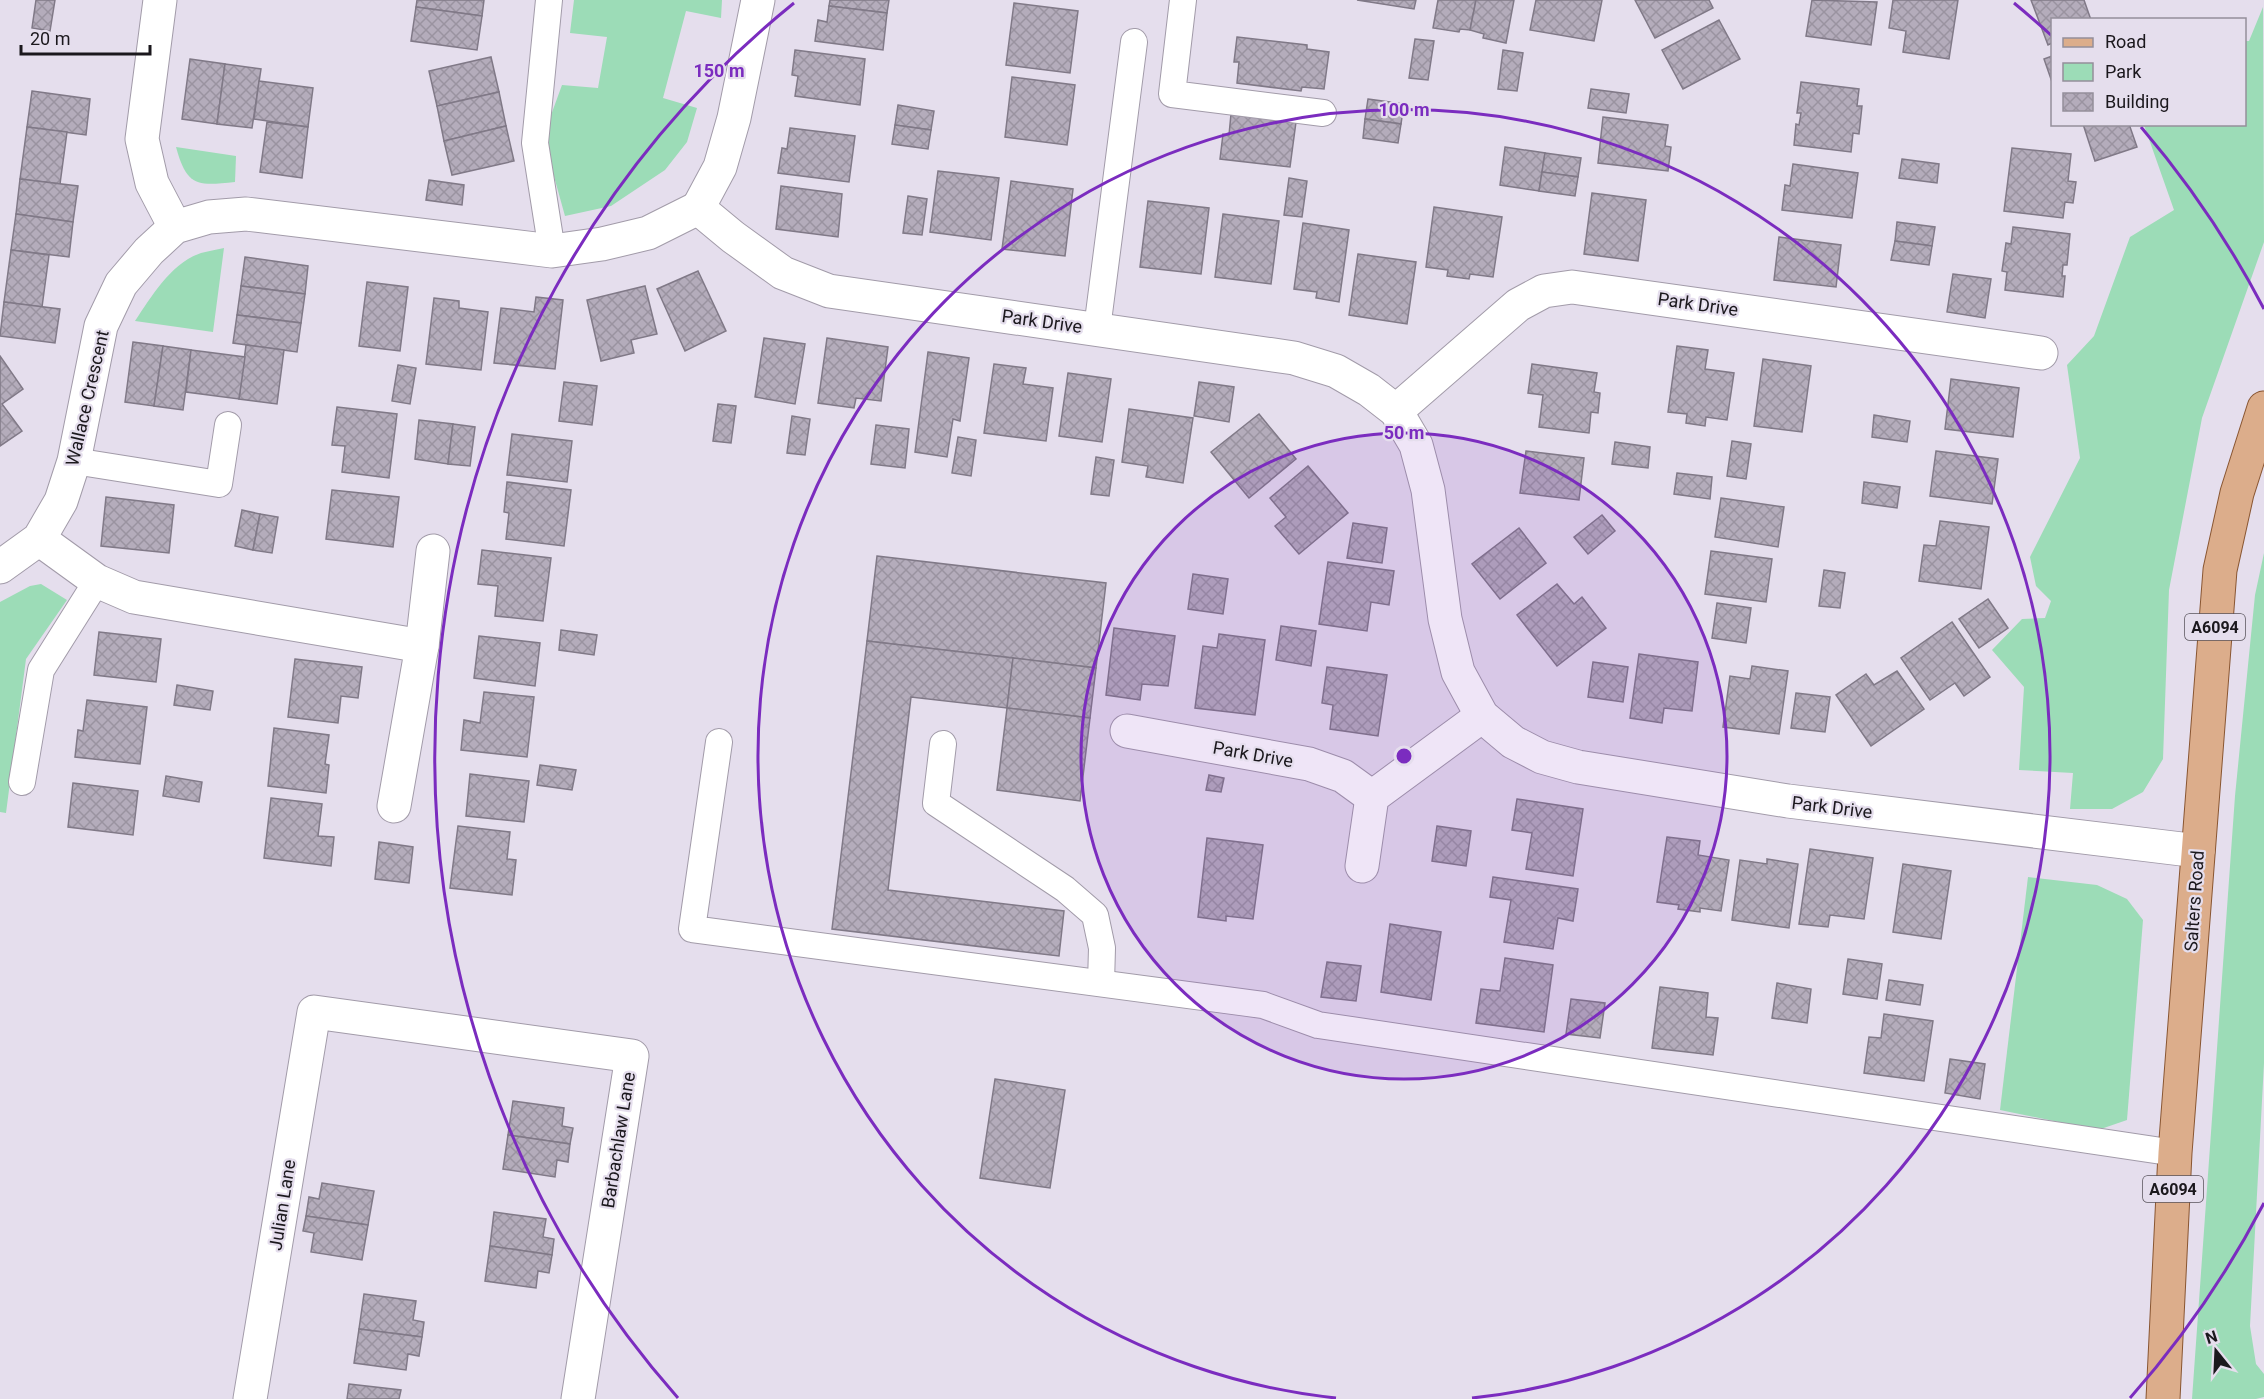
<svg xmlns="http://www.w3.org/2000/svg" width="2264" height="1399" font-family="Roboto,sans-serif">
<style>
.green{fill:#9cdcb7}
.building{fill:url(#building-cross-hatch);stroke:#807987;stroke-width:1.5}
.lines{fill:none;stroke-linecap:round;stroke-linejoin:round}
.service-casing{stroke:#a29ba9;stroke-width:28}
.minor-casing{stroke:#a29ba9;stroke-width:35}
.primary-casing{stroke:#895632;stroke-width:35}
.service{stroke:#fff;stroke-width:26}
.minor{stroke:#fff;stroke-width:33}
.primary{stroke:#dcad8b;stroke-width:33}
.ring{fill:none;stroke:#7b2cbf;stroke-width:3}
.labels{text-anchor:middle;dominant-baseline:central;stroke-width:4.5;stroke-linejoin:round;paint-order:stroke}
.shield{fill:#e5deed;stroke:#58535b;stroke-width:1.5}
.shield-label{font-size:16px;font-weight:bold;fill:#1b181d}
.street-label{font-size:18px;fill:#1b181d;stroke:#e5deed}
.centre{fill:#7b2cbf;stroke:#e5deed;stroke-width:3}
.ring-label{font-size:18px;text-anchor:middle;font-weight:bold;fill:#7b2cbf;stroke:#e5deed;stroke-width:4.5;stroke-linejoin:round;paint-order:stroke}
</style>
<defs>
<pattern id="building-cross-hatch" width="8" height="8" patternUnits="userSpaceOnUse" patternTransform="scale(1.5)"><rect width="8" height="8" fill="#b4acbb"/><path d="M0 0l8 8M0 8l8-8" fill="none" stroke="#9a93a0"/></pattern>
</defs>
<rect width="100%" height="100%" fill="#e5deed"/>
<!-- green -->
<g class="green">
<polygon points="574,0 722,0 721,18 686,11 663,98 697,108 687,142 665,170 611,206 565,216 543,137 562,85 598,88 607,37 570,33"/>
<polygon points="2263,7 2264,242 2202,418 2169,590 2163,759 2143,792 2112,809 2070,809 2073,773 2019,770 2024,687 1992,650 2022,619 2045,618 2051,601 2036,586 2030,557 2080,458 2067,365 2094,336 2130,237 2174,210 2144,125 2244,124 2245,41 2249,41"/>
<path d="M176,147L236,156L235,182C197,186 187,187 176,147Z"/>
<path d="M224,248L213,332L135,321C152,296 171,263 201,253C208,251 216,250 224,248Z"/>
<polygon points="2264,553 2264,1063 2250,1326 2256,1364 2264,1374 2264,1397 2256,1399 2192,1399 2235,796 2255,595"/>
<polygon points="41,584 67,600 26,659 6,813 0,812 0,602 30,586"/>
<polygon points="2028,877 2097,885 2127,899 2143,920 2127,1120 2098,1130 2000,1110"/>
</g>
<!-- building -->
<g class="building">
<polygon points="36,0 55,0 50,31 32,28"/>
<polygon points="417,0 484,0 482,16 416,7"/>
<polygon points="830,0 889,0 887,13 829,6"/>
<polygon points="1357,0 1416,0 1414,9"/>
<polygon points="1438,0 1476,0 1470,30 1460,29 1459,32 1433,28"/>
<polygon points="1476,0 1514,0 1506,43 1483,38 1484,34 1470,30"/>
<polygon points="1536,0 1602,0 1594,41 1530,30"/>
<polygon points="1635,0 1709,0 1713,8 1655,38"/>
<polygon points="1812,0 1877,2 1871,45 1806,36"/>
<polygon points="1893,0 1958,0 1949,59 1903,52 1906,31 1889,28"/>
<polygon points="2031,0 2084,0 2091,20 2052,20 2052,43 2048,45"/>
<polygon points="1014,3 1078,11 1070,73 1006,65"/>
<polygon points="829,6 887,13 883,50 815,41 818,20 827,22"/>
<polygon points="416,7 482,16 477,50 411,41"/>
<polygon points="1719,20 1740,59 1683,89 1662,50"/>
<polygon points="1237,37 1307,45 1307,49 1329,52 1324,89 1302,87 1301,91 1237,83 1239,62 1234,62"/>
<polygon points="1415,39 1434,41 1428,80 1409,78"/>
<polygon points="795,50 865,59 860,105 795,96 798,76 792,75"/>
<polygon points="1503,50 1523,53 1517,91 1498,89"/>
<polygon points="2052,56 2052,82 2044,59"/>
<polygon points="491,57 499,92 437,106 429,71"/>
<polygon points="190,59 225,64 217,124 182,119"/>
<polygon points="225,64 261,69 252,128 217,124"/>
<polygon points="1012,77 1075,85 1067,145 1005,137"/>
<polygon points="259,81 313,88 308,127 254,119"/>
<polygon points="1801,82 1859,89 1857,106 1862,106 1859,134 1853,133 1851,152 1794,145 1796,124 1799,125 1801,113 1797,113"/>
<polygon points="1591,89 1629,94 1626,113 1588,108"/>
<polygon points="32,91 90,99 86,135 27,127"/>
<polygon points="499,92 506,126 444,141 437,106"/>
<polygon points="1368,99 1404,104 1401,124 1365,119"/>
<polygon points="898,105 934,111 931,130 895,125"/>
<polygon points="1231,114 1296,122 1290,167 1220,159 1223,134 1229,135"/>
<polygon points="1603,117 1668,125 1665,146 1671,147 1668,171 1598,163"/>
<polygon points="1365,119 1401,124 1398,143 1363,138"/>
<polygon points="267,122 308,127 302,178 260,172"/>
<polygon points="2083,124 2129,124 2137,147 2095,161"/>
<polygon points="895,125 931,130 928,149 892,144"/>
<polygon points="506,126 514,161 452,175 444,141"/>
<polygon points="27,127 67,132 60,184 20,179"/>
<polygon points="790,128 855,136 849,182 778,173 782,148 787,149"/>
<polygon points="1505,147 1545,153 1539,191 1500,185"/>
<polygon points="2012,148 2071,154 2068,181 2076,182 2073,203 2065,202 2063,218 2004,211"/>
<polygon points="1545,153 1581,158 1578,177 1542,172"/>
<polygon points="1902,159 1939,164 1937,183 1899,178"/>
<polygon points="1793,164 1858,173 1852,218 1782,210 1785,185 1790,186"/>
<polygon points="938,171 999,178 991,240 930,232"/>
<polygon points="1542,172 1578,177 1575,196 1539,191"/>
<polygon points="1289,178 1307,181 1302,217 1284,215"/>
<polygon points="20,179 78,186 73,222 16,214"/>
<polygon points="429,180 464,185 462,205 426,200"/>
<polygon points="1011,181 1073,189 1065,256 1002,249"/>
<polygon points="781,186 842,194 838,237 776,229"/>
<polygon points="1592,193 1646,200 1638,261 1584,254"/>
<polygon points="908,196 927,199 922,235 903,233"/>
<polygon points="1148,201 1209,208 1201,274 1140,267"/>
<polygon points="1434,207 1502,217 1493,277 1470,274 1469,279 1447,276 1448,270 1426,267"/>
<polygon points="16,214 73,222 69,257 11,250"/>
<polygon points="1223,214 1279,221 1271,284 1215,277"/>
<polygon points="1897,222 1935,227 1932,246 1895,241"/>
<polygon points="1303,223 1349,230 1339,302 1316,298 1317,292 1294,289"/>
<polygon points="2013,227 2070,234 2067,265 2063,265 2062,276 2065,276 2063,297 2005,290 2007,272 2002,271 2006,243 2011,244"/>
<polygon points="1779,237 1841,245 1836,287 1774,280"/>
<polygon points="1895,241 1932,246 1929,265 1891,260"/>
<polygon points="11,250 49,255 42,307 4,302"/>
<polygon points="1358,254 1416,262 1407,324 1349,315"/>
<polygon points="245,257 308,266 305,294 241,286"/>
<polygon points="698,271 726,331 685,351 657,289"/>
<polygon points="1953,274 1991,279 1985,318 1947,312"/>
<polygon points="367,282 408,287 400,351 359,346"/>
<polygon points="241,286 305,294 301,323 237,315"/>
<polygon points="645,286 657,334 631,340 634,353 601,361 587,300"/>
<polygon points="536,297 563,300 555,369 494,363 501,308 534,312"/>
<polygon points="434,298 459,301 459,308 488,312 481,370 426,364"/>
<polygon points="4,302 60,309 55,343 0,336"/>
<polygon points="237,315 301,323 297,352 233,343"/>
<polygon points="764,338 805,344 795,404 755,397"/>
<polygon points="827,338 888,347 881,401 856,398 854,408 818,403"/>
<polygon points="133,342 163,346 154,406 125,402"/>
<polygon points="246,345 284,350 277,404 239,399"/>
<polygon points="163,346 191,350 183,410 154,406"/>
<polygon points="1677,346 1708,350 1705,369 1734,373 1727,420 1706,417 1705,426 1686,423 1687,414 1668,412"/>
<polygon points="191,350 245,357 239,399 186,392"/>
<polygon points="928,352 969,358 960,421 953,419 947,457 915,452"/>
<polygon points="0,356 23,389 2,404 22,431 0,446"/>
<polygon points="1763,359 1811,366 1802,432 1754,426"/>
<polygon points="994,364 1026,368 1023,384 1053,388 1046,441 984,433"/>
<polygon points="1532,364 1597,373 1594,392 1600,393 1598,413 1591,412 1589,433 1539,427 1543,395 1528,393"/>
<polygon points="398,365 416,368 410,404 392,401"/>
<polygon points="1068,373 1111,379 1102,442 1059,436"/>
<polygon points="1951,379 2019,388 2013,437 1945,429"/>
<polygon points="564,382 597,386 592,425 559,421"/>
<polygon points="1199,382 1234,387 1229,422 1194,416"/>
<polygon points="718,404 736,406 731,443 713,441"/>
<polygon points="337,407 397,414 389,478 342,472 345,446 332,445"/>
<polygon points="1129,409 1193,418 1183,483 1146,477 1148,466 1122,462"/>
<polygon points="1259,414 1296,459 1249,498 1211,452"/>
<polygon points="1874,415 1910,421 1907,442 1872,437"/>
<polygon points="792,416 810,419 805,455 787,453"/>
<polygon points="419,420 453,424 448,464 415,459"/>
<polygon points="453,424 475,427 470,466 448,464"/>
<polygon points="876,425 909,429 905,468 871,464"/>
<polygon points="512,434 572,441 567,482 507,475"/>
<polygon points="958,437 976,440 971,476 952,473"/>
<polygon points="1732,441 1751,444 1746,479 1727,476"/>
<polygon points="1615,442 1650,447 1648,468 1612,464"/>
<polygon points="1526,451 1584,458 1579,500 1520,493"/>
<polygon points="1936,451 1998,459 1992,504 1930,496"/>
<polygon points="1096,457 1114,460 1109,496 1091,494"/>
<polygon points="1308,466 1348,513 1299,554 1275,526 1286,517 1270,498"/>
<polygon points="1677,473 1712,477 1710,499 1674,494"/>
<polygon points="507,482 571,490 564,546 506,539 509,513 504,512"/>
<polygon points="1864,482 1900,487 1897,508 1862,503"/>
<polygon points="332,490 399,497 393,547 326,539"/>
<polygon points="106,497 174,505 169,553 101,546"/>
<polygon points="1721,498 1784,507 1778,547 1715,537"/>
<polygon points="242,510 260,514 253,550 235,546"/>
<polygon points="260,514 278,517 272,553 253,550"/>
<polygon points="1602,515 1615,531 1588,554 1574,537"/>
<polygon points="1940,521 1989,527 1981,589 1919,581 1924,545 1936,546"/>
<polygon points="1353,523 1387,528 1382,563 1347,558"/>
<polygon points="1519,528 1546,563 1500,599 1472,564"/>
<polygon points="482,550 551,558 543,621 495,616 498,586 478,584"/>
<polygon points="1711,551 1772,559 1766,602 1705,594"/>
<polygon points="877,556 1106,583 1096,668 867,641"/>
<polygon points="1328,562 1394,571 1389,605 1371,602 1367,631 1319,624"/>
<polygon points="1824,570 1845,573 1840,608 1819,606"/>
<polygon points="1193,574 1228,579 1223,614 1188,609"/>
<polygon points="1557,584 1574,604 1582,597 1606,628 1557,666 1517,615"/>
<polygon points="1988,599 2008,628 1979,648 1959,619"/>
<polygon points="1717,603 1751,608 1746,643 1712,638"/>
<polygon points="1952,622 1990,677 1964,696 1955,683 1930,700 1901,658"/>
<polygon points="1281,626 1316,631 1311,666 1276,660"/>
<polygon points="1114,628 1175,636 1168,686 1142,684 1140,700 1106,695"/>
<polygon points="561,630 597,635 594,655 559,650"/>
<polygon points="99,632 161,639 156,682 94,675"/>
<polygon points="1219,634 1265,640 1255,715 1195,708 1203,646 1217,648"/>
<polygon points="479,636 540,643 535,686 474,678"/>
<polygon points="867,641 1013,658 1007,708 911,697 888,890 1064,911 1059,956 832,929"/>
<polygon points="1639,654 1698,662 1692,711 1664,708 1662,723 1630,718"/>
<polygon points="1013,658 1096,668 1090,718 1007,708"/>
<polygon points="295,659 362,667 358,698 341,696 338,723 288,717"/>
<polygon points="1593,662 1628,667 1623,702 1588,697"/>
<polygon points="1752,666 1788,671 1779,734 1723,727 1730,676 1750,679"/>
<polygon points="1327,667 1387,675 1378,736 1330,729 1333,705 1322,703"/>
<polygon points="1897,671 1924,709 1871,746 1836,695 1866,674 1874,685"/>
<polygon points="177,685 213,691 210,710 174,705"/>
<polygon points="484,692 534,697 527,757 461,750 464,720 480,723"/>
<polygon points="1796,693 1830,697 1825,732 1791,728"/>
<polygon points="87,700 147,707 140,764 75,757 78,730 83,731"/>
<polygon points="1007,708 1090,718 1080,801 997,790"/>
<polygon points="274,728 329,735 325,764 329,765 326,793 268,786"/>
<polygon points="540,765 576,770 572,790 537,785"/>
<polygon points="470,774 529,781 524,822 466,816"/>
<polygon points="1209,775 1224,778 1221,792 1206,790"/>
<polygon points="166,776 202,782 199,802 163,796"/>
<polygon points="73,783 138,791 133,835 68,827"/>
<polygon points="271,798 322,804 318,836 334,837 331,866 264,858"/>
<polygon points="1517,799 1583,809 1573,876 1526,869 1532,833 1512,830"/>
<polygon points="458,826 510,832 507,859 516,860 512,895 450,888"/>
<polygon points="1437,826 1471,831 1466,866 1432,861"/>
<polygon points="1667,837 1700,841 1698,855 1729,860 1721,911 1700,908 1700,912 1678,909 1679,905 1657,902"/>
<polygon points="1207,838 1263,845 1253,919 1226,916 1226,921 1198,917"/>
<polygon points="379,842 413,847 409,883 375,879"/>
<polygon points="1810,849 1873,858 1864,919 1830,915 1828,927 1799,924"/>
<polygon points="1767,859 1798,864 1789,928 1732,920 1740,860 1767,864"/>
<polygon points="1903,864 1951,871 1941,939 1893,932"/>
<polygon points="1493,877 1578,889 1573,921 1558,918 1553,949 1504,942 1511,900 1490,897"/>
<polygon points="1390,924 1441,932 1431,1000 1381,992"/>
<polygon points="1505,958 1553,965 1544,1032 1476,1023 1481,989 1500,991"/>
<polygon points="1848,959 1882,964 1877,999 1843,994"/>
<polygon points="1327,962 1361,966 1356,1001 1321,997"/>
<polygon points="1889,980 1923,985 1920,1005 1886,1000"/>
<polygon points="1777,983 1811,989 1807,1023 1772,1018"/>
<polygon points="1660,987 1708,993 1706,1017 1718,1018 1713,1055 1652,1048"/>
<polygon points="1571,999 1605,1003 1600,1038 1566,1034"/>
<polygon points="1884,1014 1933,1021 1924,1081 1864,1073 1869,1037 1881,1038"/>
<polygon points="1950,1059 1985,1064 1980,1099 1945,1093"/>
<polygon points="995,1079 1065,1090 1050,1188 980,1178"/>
<polygon points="513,1101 564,1108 562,1126 573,1128 570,1144 508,1135"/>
<polygon points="508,1135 570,1144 568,1162 557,1160 555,1177 503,1169"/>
<polygon points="322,1183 374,1191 368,1225 306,1216 309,1197 319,1199"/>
<polygon points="494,1212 546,1219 543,1237 554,1239 552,1255 490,1246"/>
<polygon points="306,1216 368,1225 362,1260 311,1252 314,1233 303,1231"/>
<polygon points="490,1246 552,1255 549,1273 538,1271 536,1288 485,1281"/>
<polygon points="364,1294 416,1301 413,1320 424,1322 422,1337 359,1329"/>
<polygon points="359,1329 422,1337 419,1356 408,1354 406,1370 354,1363"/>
<polygon points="349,1384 401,1390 399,1399 347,1399"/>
</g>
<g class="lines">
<!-- service casing -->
<g class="service-casing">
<g id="service">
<polyline points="549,0 535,143 552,251"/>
<polyline points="1183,0 1172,94 1323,113"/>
<polyline points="1097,329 1134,42"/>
<polyline points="74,461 219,484 228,425"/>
<polyline points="719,742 692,929 1263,1005 1318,1025 2175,1153"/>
<polyline points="943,744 936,803 1065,889 1095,915 1102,948 1101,983"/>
<polyline points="22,782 41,670 97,581"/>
</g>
</g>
<!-- minor casing -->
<g class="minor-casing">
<g id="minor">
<polyline points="160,0 142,139 152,183 175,227"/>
<polyline points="698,208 733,237 783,273 829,291 1294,358 1336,371 1369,390 1396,411 1416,445 1428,490 1445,619 1458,672 1482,716 1513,742 1542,757 1578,767 1788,801 2198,851"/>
<polyline points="698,208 720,167 734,118 758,0"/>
<polyline points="1396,411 1518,305 1544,291 1572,287 2041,353"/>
<polyline points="39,539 97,581 134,597 422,646 394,806"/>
<polyline points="0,567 39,539 61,501 74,461 101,326 121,284 149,251 175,227 209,217 246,214 552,251 602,244 648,233 698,208"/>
<polyline points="422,646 433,551"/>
<polyline points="1127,731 1309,764 1343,776 1372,797"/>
<polyline points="1362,866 1372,797 1482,716"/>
<polyline points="250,1399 314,1012 632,1056 578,1399"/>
</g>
</g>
<!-- primary casing -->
<g class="primary-casing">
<polyline id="primary" points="2163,1399 2175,1153 2220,570 2237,493 2264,408"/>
</g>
<!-- service -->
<use href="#service" class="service"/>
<!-- minor -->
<use href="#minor" class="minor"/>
<!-- primary -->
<use href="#primary" class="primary"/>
</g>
<!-- distance rings -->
<circle cx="1404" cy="756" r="323" fill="#7b2cbf" fill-opacity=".12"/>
<g class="ring">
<circle cx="1404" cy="756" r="323"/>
<path d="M1336 1398A646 646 0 1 1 1472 1398"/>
<path d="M2264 1203A969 969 0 0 1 2130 1398M678 1398A969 969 0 0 1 794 3M2014 3A969 969 0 0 1 2052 36M2141 127A969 969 0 0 1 2264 309"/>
</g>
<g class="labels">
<!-- shield labels -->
<g class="shield">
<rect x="2185" y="614" width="60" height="26" rx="4.5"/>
<rect x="2143" y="1176" width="60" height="26" rx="4.5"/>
</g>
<g class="shield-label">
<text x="2215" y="627">A6094</text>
<text x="2173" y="1189">A6094</text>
</g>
<!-- street labels -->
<g class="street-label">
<text transform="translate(1698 304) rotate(8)">Park Drive</text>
<text transform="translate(1042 321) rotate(8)">Park Drive</text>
<text transform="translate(87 398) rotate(-77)">Wallace Crescent</text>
<text transform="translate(1253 754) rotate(10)">Park Drive</text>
<text transform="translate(1832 807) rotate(7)">Park Drive</text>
<text transform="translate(2194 901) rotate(-86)">Salters Road</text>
<text transform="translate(618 1140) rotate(-81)">Barbachlaw Lane</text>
<text transform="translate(282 1205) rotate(-81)">Julian Lane</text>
</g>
</g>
<circle cx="1404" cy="756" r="9" class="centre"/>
<g class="ring-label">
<text x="719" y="77">150 m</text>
<text x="1404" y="116">100 m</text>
<text x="1404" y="439">50 m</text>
</g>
<!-- legend -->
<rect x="2051" y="18" width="195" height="108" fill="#e5deed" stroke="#948f9a" stroke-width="1.5"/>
<rect x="2063" y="38" width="30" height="9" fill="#dcad8b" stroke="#948f9a" stroke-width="1.5"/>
<text x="2105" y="48" font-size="18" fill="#1b181d">Road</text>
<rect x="2063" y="63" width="30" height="18" fill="#9cdcb7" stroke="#948f9a" stroke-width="1.5"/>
<text x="2105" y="78" font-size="18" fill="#1b181d">Park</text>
<rect x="2063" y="93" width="30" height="18" fill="url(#building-cross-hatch)" stroke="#948f9a" stroke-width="1.5"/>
<text x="2105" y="108" font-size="18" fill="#1b181d">Building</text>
<!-- north arrow -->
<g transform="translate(2216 1351) rotate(342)" stroke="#e5deed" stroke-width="4.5" paint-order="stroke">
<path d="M0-4.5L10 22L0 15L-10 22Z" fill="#1b181d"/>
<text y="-9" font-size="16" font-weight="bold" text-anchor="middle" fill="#1b181d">N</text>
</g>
<!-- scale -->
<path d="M21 45v9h129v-9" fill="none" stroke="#1b181d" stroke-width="3"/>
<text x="30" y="45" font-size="18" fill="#1b181d" stroke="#e5deed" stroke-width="4.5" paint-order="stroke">20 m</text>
</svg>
